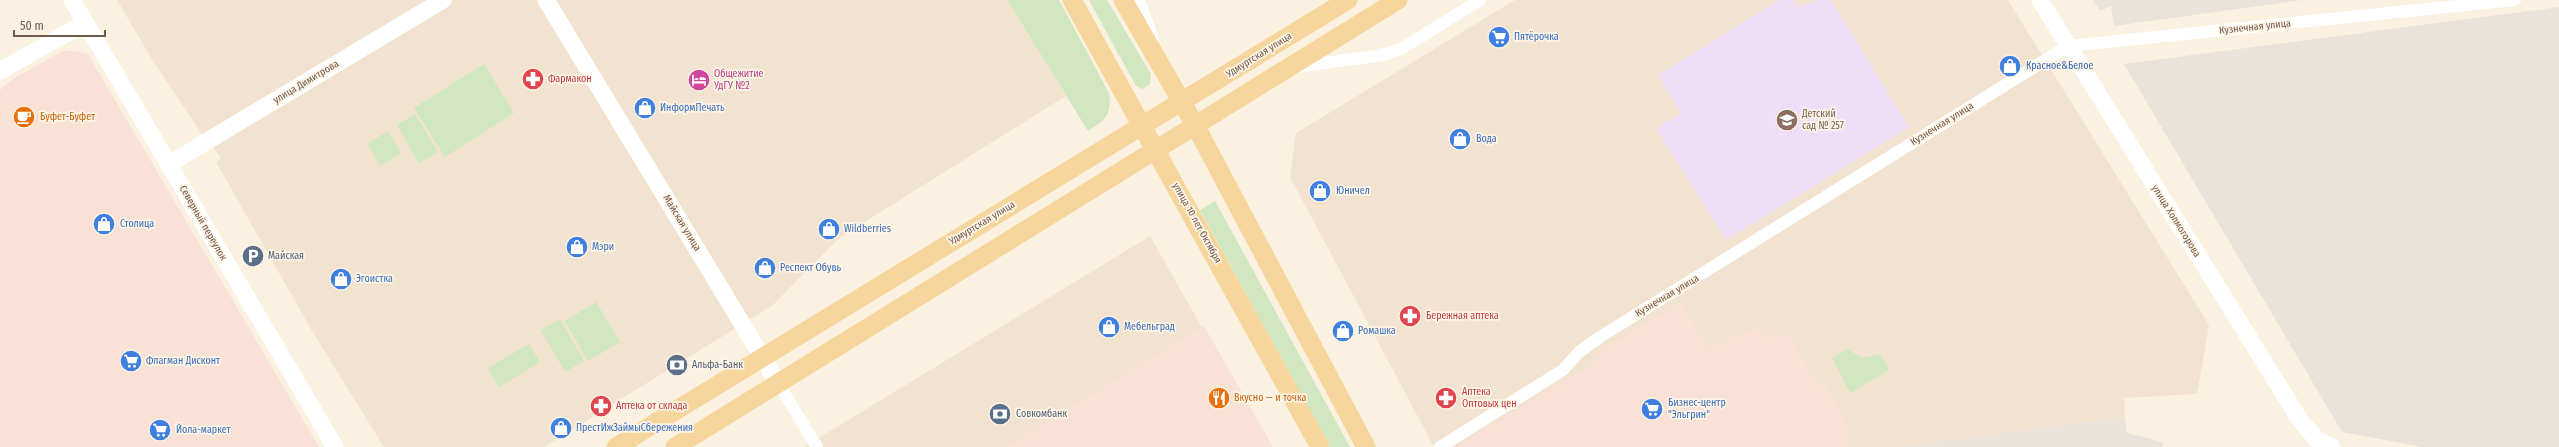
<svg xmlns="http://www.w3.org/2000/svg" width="2559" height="447" font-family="'Fira Sans Condensed',sans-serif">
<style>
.residential{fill:#f2e3d0}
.commercial{fill:#fae1d5}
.industrial{fill:#e9e3dc}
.education{fill:#eedef7}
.green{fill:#d0e7c1}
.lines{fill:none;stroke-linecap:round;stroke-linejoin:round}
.street{stroke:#fff;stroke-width:12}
.secondary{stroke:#fff;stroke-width:17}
.primary{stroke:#f6d69d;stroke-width:19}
.labels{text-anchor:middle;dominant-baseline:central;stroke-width:3.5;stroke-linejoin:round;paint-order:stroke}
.street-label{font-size:10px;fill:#70584a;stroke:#fef5e7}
.shop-label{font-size:10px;fill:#366cbe;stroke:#fef5e7;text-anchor:start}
.hotel-label{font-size:10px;fill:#b23c85;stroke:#fef5e7;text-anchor:start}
.health-label{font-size:10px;fill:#be3a42;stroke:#fef5e7;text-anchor:start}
.education-label{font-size:10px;fill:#785e54;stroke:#fef5e7;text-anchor:start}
.food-label{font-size:10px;fill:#c56008;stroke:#fef5e7;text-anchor:start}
.service-label{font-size:10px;fill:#4e5e75;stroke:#fef5e7;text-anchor:start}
</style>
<rect width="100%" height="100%" fill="#fbf1e1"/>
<!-- residential -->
<g class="residential">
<polygon points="117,0 1007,0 1066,96 839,238 773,305 544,447 384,447 312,331 216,162 221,158 202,134 153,61"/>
<polygon points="1515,0 2008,0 2209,325 2197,394 2124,398 2125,417 1902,447 1434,447 1290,177 1296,133"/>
<polygon points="1150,236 1270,447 804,447"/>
</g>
<!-- commercial -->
<g class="commercial">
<polygon points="63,51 75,51 88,54 319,447 0,447 0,90 13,79"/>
<polygon points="1681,303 1708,351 1736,335 1757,329 1765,331 1770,340 1787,331 1818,387 1824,384 1845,420 1850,447 1456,447 1597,361 1599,352"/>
<polygon points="1204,326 1273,447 1007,447"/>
</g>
<!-- industrial -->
<g class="industrial">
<polygon points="2093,0 2302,0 2114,26 2111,6 2100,11"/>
<polygon points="2559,7 2559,447 2423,447 2342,432 2124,64"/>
<polygon points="2125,417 2127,433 2163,442 2162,447 1902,447"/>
</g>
<!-- education -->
<polygon class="education" points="1779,0 1792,0 1800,7 1819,0 1831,0 1909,127 1726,240 1656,128 1681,113 1658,75"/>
<!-- green -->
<g class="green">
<path d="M1007,0H1059L1109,93C1112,115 1105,120 1088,131Z"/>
<polygon points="1089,0 1107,0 1151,74 1150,84 1143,89 1136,86"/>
<polygon points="484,64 514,113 445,157 414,108"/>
<polygon points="415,114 438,152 419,163 397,125"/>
<polygon points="388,131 401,153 380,166 367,144"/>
<polygon points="1215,201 1350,447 1330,447 1200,210"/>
<polygon points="596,302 620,342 588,361 565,321"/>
<polygon points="560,319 584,361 565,372 541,330"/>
<polygon points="529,344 540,362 499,387 488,368"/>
<polygon points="1847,349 1862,358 1880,354 1889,370 1850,393 1832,358"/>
</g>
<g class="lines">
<!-- street -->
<g class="street">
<polyline points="1139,0 1153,39"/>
<polyline points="1296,67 1383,55 1403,48 1480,0"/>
<polyline points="778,383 817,447"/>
<polyline points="1440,447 1563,370 1579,352 1600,337 2068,46 2515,0"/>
</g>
<!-- secondary -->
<g class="secondary">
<polyline points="72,0 335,447"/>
<polyline points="546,0 778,383"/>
<polyline points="2040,0 2300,420 2317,440 2332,447"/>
<polyline points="0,71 85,23"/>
<polyline points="169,164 443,0"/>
</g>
<!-- primary -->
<g class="primary">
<polyline points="1072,0 1320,447"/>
<polyline points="1123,0 1195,125 1366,447"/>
<polyline points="616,447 1348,0"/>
<polyline points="675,447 1398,0"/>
</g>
</g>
<!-- icons -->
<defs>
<g id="supermarket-disc" transform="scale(1.15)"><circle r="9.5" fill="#3f7fe0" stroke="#fef5e7"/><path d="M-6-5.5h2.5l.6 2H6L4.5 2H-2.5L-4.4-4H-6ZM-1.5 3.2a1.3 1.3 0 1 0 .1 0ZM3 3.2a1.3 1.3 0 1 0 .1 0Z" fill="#fff"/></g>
<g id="shop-disc" transform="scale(1.15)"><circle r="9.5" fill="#3f7fe0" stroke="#fef5e7"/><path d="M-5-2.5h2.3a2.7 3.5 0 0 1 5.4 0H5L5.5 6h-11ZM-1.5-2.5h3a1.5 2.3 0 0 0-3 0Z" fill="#fff"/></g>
<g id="pharmacy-disc" transform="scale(1.15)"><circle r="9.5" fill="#e0444e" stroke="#fef5e7"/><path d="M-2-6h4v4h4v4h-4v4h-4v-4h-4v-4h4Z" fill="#fff"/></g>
<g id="hotel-disc" transform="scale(1.15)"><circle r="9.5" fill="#d1479c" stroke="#fef5e7"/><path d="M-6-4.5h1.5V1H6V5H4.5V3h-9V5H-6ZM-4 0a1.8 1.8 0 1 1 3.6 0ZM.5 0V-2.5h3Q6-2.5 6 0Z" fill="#fff"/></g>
<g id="cafe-disc" transform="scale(1.15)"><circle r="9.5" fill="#e8710a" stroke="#fef5e7"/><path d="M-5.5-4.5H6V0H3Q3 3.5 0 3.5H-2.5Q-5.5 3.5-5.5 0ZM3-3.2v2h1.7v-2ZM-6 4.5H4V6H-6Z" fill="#fff"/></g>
<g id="school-disc" transform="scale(1.15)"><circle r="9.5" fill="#8d6e63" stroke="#fef5e7"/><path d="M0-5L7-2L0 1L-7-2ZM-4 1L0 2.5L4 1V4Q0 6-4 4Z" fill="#fff"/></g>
<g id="parking-disc" transform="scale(1.15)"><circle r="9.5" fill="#5c6f8a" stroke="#fef5e7"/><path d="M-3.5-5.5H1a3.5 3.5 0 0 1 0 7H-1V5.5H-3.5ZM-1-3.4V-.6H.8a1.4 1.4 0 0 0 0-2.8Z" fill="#fff"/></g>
<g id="bank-disc" transform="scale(1.15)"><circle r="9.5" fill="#5c6f8a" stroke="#fef5e7"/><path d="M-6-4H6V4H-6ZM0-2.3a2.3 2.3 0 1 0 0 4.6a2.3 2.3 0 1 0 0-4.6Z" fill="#fff"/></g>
<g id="restaurant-disc" transform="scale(1.15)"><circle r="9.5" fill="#e8710a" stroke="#fef5e7"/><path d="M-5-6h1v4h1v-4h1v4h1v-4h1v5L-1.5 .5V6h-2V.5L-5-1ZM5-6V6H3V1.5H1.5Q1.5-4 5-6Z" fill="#fff"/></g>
</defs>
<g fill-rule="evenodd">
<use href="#supermarket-disc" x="1499" y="37"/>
<use href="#shop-disc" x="2010" y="66"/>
<use href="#pharmacy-disc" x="533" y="79"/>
<use href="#hotel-disc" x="699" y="80"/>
<use href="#shop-disc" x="645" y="108"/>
<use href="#cafe-disc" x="24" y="117"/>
<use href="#school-disc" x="1787" y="120"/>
<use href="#shop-disc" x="1460" y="139"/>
<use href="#shop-disc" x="1320" y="191"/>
<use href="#shop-disc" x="104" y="224"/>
<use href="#shop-disc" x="829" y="229"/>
<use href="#shop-disc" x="577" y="247"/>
<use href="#parking-disc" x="253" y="256"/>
<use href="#shop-disc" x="765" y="268"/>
<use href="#shop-disc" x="341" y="279"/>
<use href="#pharmacy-disc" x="1410" y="316"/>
<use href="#shop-disc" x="1109" y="327"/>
<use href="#shop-disc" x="1343" y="331"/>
<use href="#supermarket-disc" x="131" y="361"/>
<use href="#bank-disc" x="677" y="365"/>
<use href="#restaurant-disc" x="1219" y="398"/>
<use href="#pharmacy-disc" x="1446" y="398"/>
<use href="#pharmacy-disc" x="601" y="406"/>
<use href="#supermarket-disc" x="1652" y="409"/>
<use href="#bank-disc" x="1000" y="414"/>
<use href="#shop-disc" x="561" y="428"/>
<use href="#supermarket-disc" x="160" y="430"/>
</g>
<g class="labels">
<!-- street labels -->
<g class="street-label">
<text transform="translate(2255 27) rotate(-6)">Кузнечная улица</text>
<text transform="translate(1259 55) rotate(-32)">Удмуртская улица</text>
<text transform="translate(306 82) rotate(-31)">улица Димитрова</text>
<text transform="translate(1942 124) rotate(-32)">Кузнечная улица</text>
<text transform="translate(2176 221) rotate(58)">улица Холмогорова</text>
<text transform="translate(203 223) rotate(60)">Северный переулок</text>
<text transform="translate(682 223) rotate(59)">Майская улица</text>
<text transform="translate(982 223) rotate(-31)">Удмуртская улица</text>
<text transform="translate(1197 223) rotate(61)">улица 10 лет Октября</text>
<text transform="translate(1667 296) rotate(-31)">Кузнечная улица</text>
</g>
<!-- shop labels -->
<g class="shop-label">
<text x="1514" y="37">Пятёрочка</text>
<text x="2026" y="66">Красное&amp;Белое</text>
<text x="660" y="108">ИнформПечать</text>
<text x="1476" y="139">Вода</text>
<text x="1336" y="191">Юничел</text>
<text x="120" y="224">Столица</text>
<text x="844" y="229">Wildberries</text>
<text x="592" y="247">Мэри</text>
<text x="780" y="268">Респект Обувь</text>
<text x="356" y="279">Эгоистка</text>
<text x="1124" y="327">Мебельград</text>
<text x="1358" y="331">Ромашка</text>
<text x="146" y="361">Флагман Дисконт</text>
<text x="1668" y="403">Бизнес-центр<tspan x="1668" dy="12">"Эльгрин"</tspan></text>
<text x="576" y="428">ПрестИжЗаймыСбережения</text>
<text x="176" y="430">Йола-маркет</text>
</g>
<!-- hotel labels -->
<g class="hotel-label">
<text x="714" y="74">Общежитие<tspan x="714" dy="12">УдГУ №2</tspan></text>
</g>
<!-- health labels -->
<g class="health-label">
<text x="548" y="79">Фармакон</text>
<text x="1426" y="316">Бережная аптека</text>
<text x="1462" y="392">Аптека<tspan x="1462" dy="12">Оптовых цен</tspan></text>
<text x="616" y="406">Аптека от склада</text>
</g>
<!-- education labels -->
<g class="education-label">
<text x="1802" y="114">Детский<tspan x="1802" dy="12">сад № 257</tspan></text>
</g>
<!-- food labels -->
<g class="food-label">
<text x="40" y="117">Буфет-Буфет</text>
<text x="1234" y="398">Вкусно — и точка</text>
</g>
<!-- service labels -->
<g class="service-label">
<text x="268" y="256">Майская</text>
<text x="692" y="365">Альфа-Банк</text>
<text x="1016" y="414">Совкомбанк</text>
</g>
</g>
<!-- scale -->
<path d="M14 30v6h91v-6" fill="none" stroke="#70584a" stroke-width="2"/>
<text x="20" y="30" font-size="12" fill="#70584a" stroke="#fef5e7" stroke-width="3" paint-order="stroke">50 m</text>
</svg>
